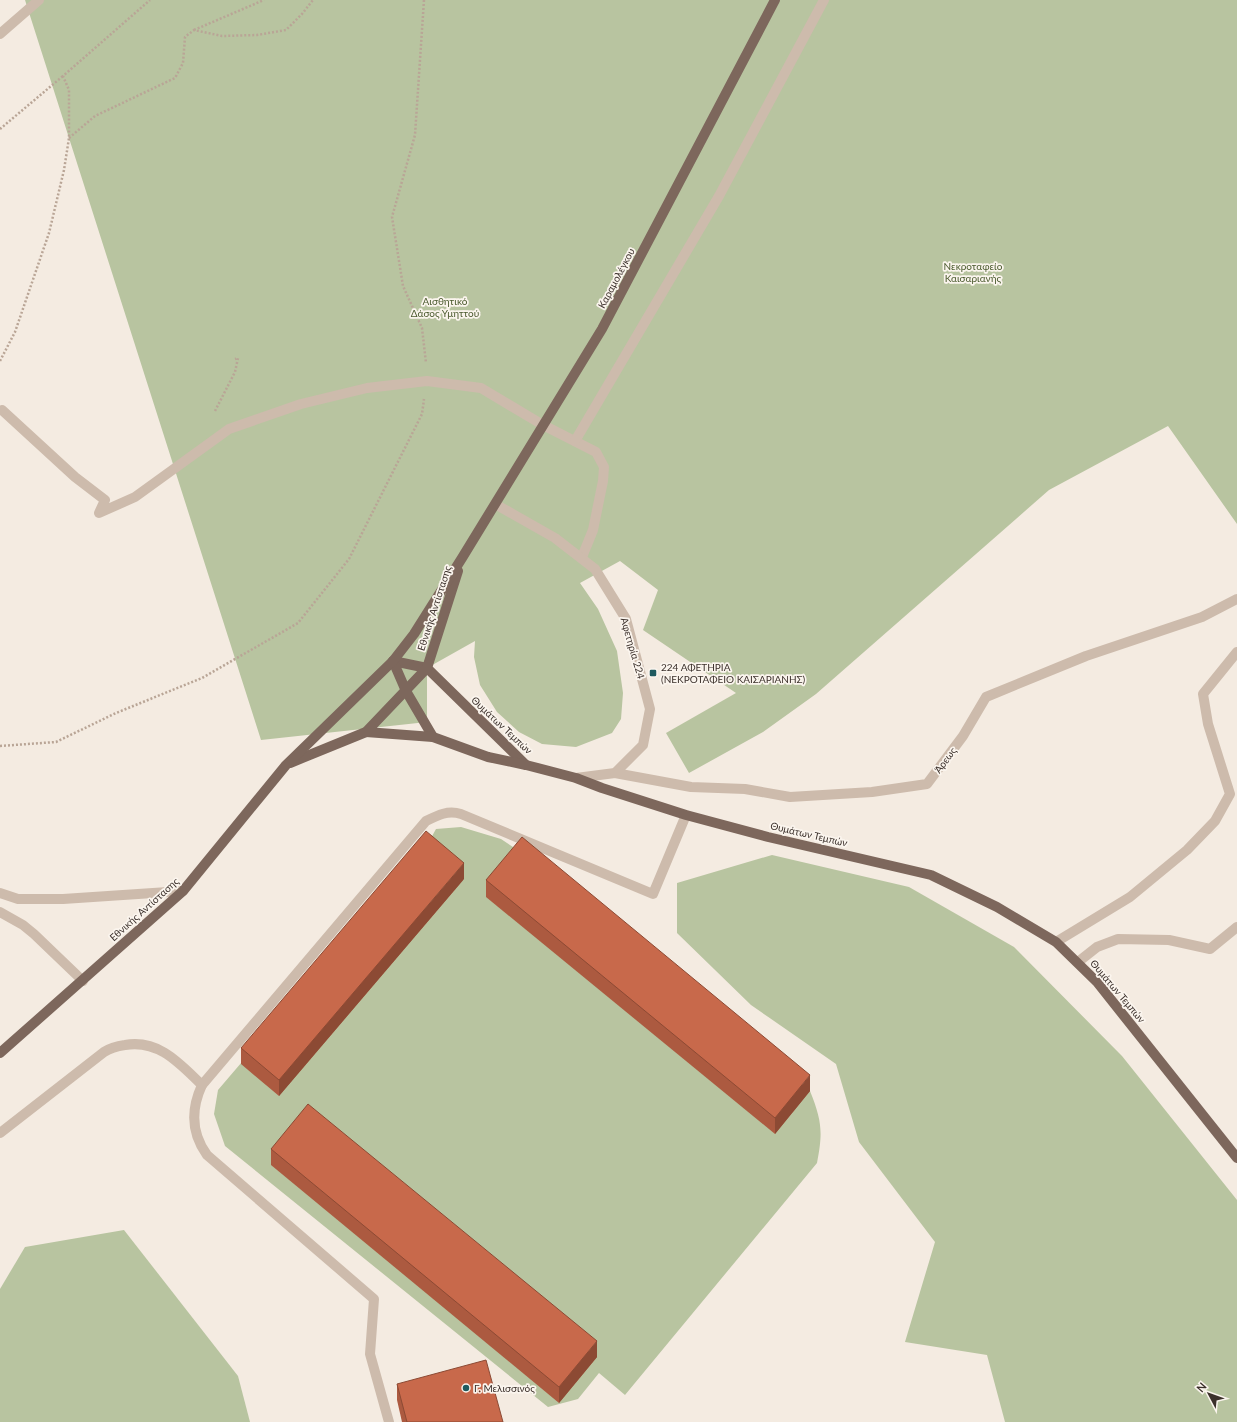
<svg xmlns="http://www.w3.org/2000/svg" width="1237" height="1422" font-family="Lato,sans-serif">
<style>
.green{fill:#b8c4a0}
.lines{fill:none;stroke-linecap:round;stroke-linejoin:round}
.path{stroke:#b9a596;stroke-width:2.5;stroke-dasharray:2 2;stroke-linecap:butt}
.minor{stroke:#cdbbac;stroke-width:10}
.major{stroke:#7d675c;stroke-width:10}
.wall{fill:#ac5a40}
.shaded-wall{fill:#8c4a34}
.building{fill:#c8694b;stroke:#8c4a34}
.poi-dot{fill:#1f5a5e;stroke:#fbf5ee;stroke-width:1.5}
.labels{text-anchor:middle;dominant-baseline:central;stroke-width:3.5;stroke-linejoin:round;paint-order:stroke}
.park-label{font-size:10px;fill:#4a5a2e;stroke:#fbf5ee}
.street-label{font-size:10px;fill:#3b302b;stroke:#fbf5ee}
.poi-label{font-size:10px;fill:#3b302b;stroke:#fbf5ee;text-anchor:start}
</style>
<rect width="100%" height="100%" fill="#f4ebe1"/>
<!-- green -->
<g class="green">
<polygon points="25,0 1237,0 1237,524 1168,426 1049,490 816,694 763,732 689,773 666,733 736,693 643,630 658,590 620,561 580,583 598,609 617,651 623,693 621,719 612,733 576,747 542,744 519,732 497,712 480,685 474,657 475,641 427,668 427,722 261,740"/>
<path d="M461,827L501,839L522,853L810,1091C822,1121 823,1132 817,1163L625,1395L599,1373L578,1399L548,1407L225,1146L214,1114L218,1090L426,847L436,829Z"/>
<polygon points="772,855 909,887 1014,947 1122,1056 1237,1200 1237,1422 1005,1422 987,1355 905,1342 935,1242 859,1142 836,1064 751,1005 677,933 677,883"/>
<polygon points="124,1230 238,1376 250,1422 0,1422 0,1289 25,1247"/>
</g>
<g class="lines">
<!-- path -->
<g class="path">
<polyline points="424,0 415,135 392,217 403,286 422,328 426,363"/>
<polyline points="194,30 264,0"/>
<polyline points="0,129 63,76"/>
<polyline points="69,138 95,116 175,78 183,63 185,37 194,30 222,36 257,35 286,30 302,14 313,0"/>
<polyline points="0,361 15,332 49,233 64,170 69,138 69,90 63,76 150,0"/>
<polyline points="215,411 235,372 238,358 235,359"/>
<polyline points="0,746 56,742 116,713 202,678 298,623 349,559 422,414 424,399"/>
</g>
<!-- minor -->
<g class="minor">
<polyline points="0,34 39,0"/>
<polyline points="2,410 75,477 105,500 99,513 135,497 229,429 301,404 367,388 427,381 481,388 543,425 596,452 604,467 603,481 593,530 582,557"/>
<polyline points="575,441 719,196 824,0"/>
<polyline points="495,504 555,538 595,569 626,619 650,709 643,745 615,773 576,778"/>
<polyline points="615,773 691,787 745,789 790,797 872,792 927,784 963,736 986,697 1086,656 1202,617 1237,599"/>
<polyline points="0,893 18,899 63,899 183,891"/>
<polyline points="0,912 23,925 34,934 83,981"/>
<polyline points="1056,942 1130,897 1187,850 1215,821 1230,794 1208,724 1203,694 1237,652"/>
<polyline points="1078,962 1097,947 1118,939 1169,940 1210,949 1237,927"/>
<path d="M202,1085C191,1109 191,1133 207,1155L374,1299L370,1354L389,1422"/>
<path d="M0,1133L104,1052C110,1048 118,1046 125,1045C159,1039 180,1064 202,1085L426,821C438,815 448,810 461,814L653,894L686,815"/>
</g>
<!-- major -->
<g class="major">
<polyline points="393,661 427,668 526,765"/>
<polyline points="393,661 406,691 433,737"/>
<polyline points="366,732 433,737 488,757 526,765 576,778 602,788 686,815 768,837 931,875 997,907 1056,942 1097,982 1237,1158"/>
<polyline points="290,763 366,732 427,668 458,571"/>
<polyline points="0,1053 183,891 286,765 393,661 414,634 462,558 602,329 775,0"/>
</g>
</g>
<!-- wall -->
<g class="wall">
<polygon points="464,879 279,1096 241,1064 241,1048"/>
<polygon points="486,880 810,1091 775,1134 486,897"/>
<polygon points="271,1149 597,1357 559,1403 271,1165"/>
<polygon points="397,1384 503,1422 402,1422 397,1400"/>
</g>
<!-- shaded-wall -->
<g class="shaded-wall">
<polygon points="464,863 464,879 279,1096 279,1080"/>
<polygon points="810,1075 810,1091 775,1134 775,1118"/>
<polygon points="597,1341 597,1357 559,1403 559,1387"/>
</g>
<!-- building -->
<g class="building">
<polygon points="426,831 464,863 279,1080 241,1048"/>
<polygon points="522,837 810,1075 775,1118 486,880"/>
<polygon points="308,1104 597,1341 559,1387 271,1149"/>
<polygon points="486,1360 503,1422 407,1422 397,1384"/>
</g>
<!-- markers -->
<g class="poi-dot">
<rect x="649" y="669" width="8" height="8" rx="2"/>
<circle cx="466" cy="1388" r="4"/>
</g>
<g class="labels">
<!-- park labels -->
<g class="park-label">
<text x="973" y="266">Νεκροταφείο<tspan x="973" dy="12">Καισαριανής</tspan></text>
<text x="445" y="301">Αισθητικό<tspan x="445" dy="12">Δάσος Υμηττού</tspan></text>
</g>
<!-- street labels -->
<g class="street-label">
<text transform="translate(616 278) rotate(-62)">Καραμολέγκου</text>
<text transform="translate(434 608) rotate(-72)">Εθνικής Αντίστασης</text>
<text transform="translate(633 648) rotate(74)">Αφετηρία 224</text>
<text transform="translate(502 725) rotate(43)">Θυμάτων Τεμπών</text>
<text transform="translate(945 760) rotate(-53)">Άρεως</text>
<text transform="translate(809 834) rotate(13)">Θυμάτων Τεμπών</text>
<text transform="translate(144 909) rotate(-42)">Εθνικής Αντίστασης</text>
<text transform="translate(1118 991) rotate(50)">Θυμάτων Τεμπών</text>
</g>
<!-- poi labels -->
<g class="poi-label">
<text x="661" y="667">224 ΑΦΕΤΗΡΙΑ<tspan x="661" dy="12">(ΝΕΚΡΟΤΑΦΕΙΟ ΚΑΙΣΑΡΙΑΝΗΣ)</tspan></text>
<text x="474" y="1388">Γ. Μελισσινός</text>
</g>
</g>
<!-- north arrow -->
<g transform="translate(1209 1394) rotate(311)" stroke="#fbf5ee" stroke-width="3" paint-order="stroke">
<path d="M0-3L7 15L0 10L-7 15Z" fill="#3b302b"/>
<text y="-6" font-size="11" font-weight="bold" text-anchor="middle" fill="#3b302b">N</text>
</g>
</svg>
